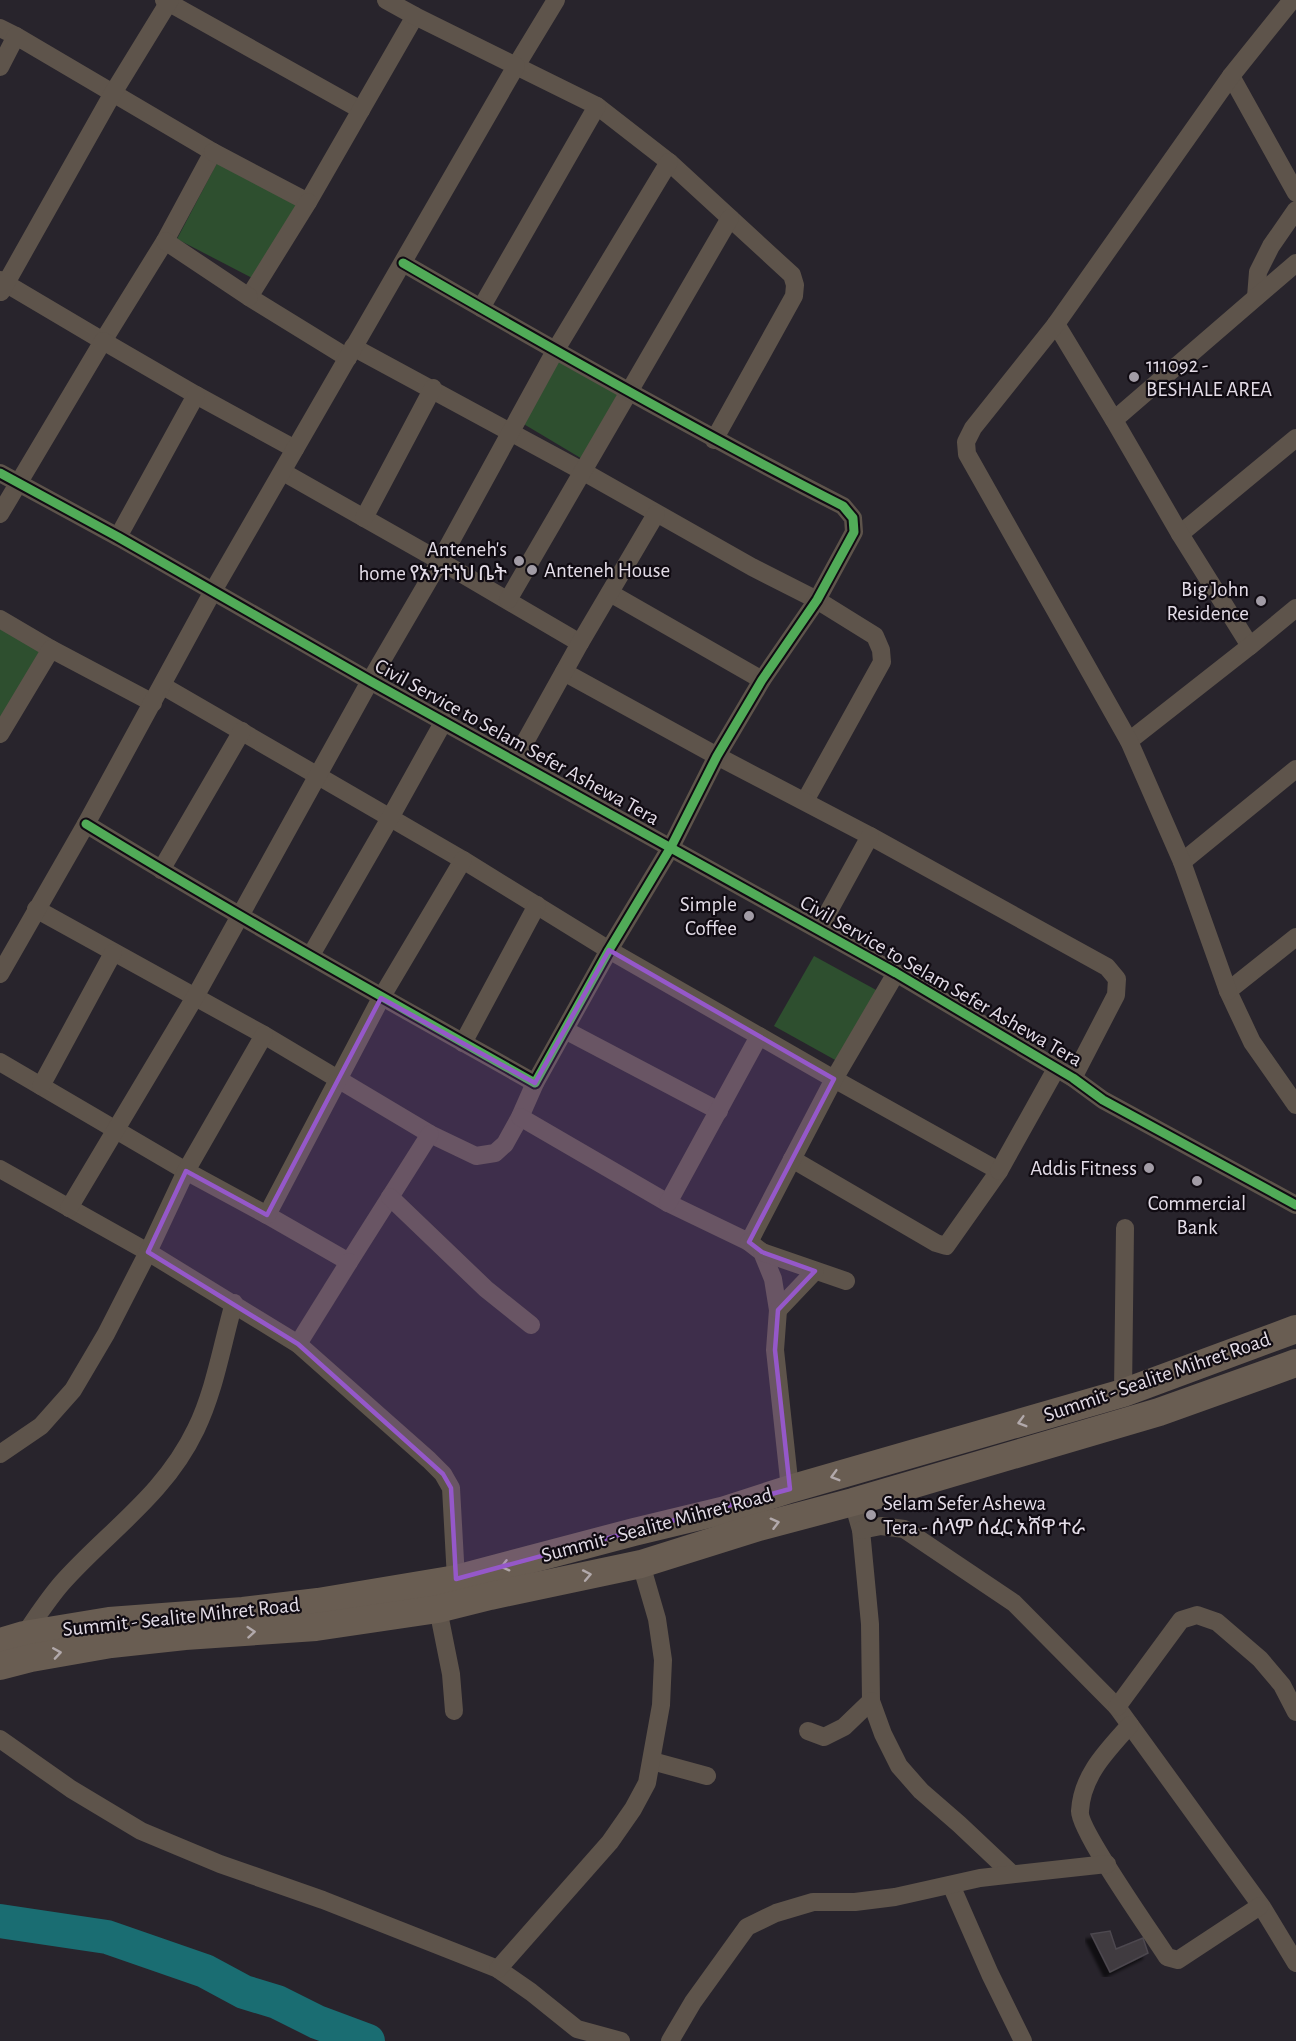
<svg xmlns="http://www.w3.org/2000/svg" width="1296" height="2041" font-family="'Alegreya Sans','Noto Sans Ethiopic',sans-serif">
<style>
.green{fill:#2e4f2f}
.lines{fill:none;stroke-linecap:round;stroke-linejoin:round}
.river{stroke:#1a6d72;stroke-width:34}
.building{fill:#403b41;stroke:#4d484f;stroke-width:1.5;filter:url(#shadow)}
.street{stroke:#5e544b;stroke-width:18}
.primary{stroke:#695d52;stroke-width:28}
.cycleway-casing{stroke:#100b12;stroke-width:13}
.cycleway{stroke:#51ab58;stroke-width:9}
.oneway{stroke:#b2a9ab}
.marked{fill:#9558c9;fill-opacity:0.2;stroke:#9558c9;stroke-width:4.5;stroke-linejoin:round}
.poi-dot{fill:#a29ca6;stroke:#100b12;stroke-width:2}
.labels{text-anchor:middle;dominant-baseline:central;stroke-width:4.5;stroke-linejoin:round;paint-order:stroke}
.poi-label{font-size:21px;fill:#e3dce7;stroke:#100b12;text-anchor:end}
.street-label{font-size:21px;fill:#e3dce7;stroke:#100b12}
</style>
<defs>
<filter id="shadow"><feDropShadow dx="-5.5" dy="5.5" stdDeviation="1.5" flood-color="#0009"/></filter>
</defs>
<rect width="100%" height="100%" fill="#28242c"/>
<!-- green -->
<g class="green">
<polygon points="218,161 297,206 260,282 177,239"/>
<polygon points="556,356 623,392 584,460 522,423"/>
<polygon points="0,613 49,640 0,720"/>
<polygon points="814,956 878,991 837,1061 774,1026"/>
</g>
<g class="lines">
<!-- river -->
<polyline class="river" points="0,1921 107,1937 205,1971 244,1992 277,2002 317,2022 368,2041"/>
</g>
<!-- building -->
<polygon class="building" points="1110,1931 1116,1949 1143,1938 1148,1953 1110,1972 1091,1934"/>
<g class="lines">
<!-- street -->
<g class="street">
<polyline points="164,0 361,110"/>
<polyline points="0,28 16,36"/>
<polyline points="0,67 16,36 213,152 165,241 103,341 0,280"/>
<polyline points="1231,76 1296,193"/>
<polyline points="597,106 669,162 792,275 795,285 794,296 714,440"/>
<polyline points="213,152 308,202 415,16"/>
<polyline points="308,202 249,297 348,358"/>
<polyline points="165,241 249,297"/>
<polyline points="1,292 113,93 170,0"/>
<polyline points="1256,297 1258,272 1271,246 1296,210"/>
<polyline points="481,308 597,106 516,66 556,0"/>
<polyline points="1056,324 1114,420"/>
<polyline points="353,347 584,472 752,567 817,600 875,636 881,650 882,662 805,801"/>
<polyline points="283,472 440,561 580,643"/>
<polyline points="0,473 118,537 370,681 896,973 1073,1078 1103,1100 1296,1205"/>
<polyline points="0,514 103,341 196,395 295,449"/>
<polyline points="364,518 433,388"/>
<polyline points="1180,534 1296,438"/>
<polyline points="118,537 196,395"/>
<polyline points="610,593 762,680"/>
<polyline points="508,600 730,218"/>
<polyline points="0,619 51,649"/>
<polyline points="1250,646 1180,534 1114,420 1296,263"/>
<polyline points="564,672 717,756 870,836 1107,967 1117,979 1116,995 1073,1078"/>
<polyline points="163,686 463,860 609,950 834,1079 999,1171 946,1246 936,1243 792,1159"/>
<polyline points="0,734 51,649 153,703"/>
<polyline points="1129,741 1250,646 1296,608"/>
<polyline points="515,760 580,643 656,514"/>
<path d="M86,824C233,914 384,998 535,1083L609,950L671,847L717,756L762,680L817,600L854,532L853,518L843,506C694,430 548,347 403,263"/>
<polyline points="1182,862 1296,769"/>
<polyline points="161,870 242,731"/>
<polyline points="36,909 264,1035 430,1134 476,1156 495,1153 505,1144 520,1117 535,1083"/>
<polyline points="819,929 870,836"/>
<polyline points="1296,937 1228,991 1252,1042 1296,1105"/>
<polyline points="311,955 390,818 444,721"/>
<polyline points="0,974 86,824 213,591 516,66 415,16 386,0"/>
<polyline points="1228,991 1182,862 1129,741 967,454 966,442 973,428 1056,324 1231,76 1292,0"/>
<polyline points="565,1030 719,1111"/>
<polyline points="463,1043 537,905"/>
<polyline points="0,1062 186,1171 267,1215 349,1262 430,1134"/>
<polyline points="41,1086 113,953"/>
<polyline points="520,1117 668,1203 749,1242 834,1079 896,973"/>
<polyline points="0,1169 148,1252 298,1344 429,1460 443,1474 451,1488 456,1579"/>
<polyline points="999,1171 1056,1069"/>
<polyline points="390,1197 486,1289 531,1325"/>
<polyline points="668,1203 759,1036"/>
<polyline points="69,1208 195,997 370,681 440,561 555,351 669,162"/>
<polyline points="267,1215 381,998 463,860"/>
<polyline points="749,1242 762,1252 773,1279 778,1310 775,1350 790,1489"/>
<polyline points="762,1252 846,1281"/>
<polyline points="778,1310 815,1271"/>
<polyline points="298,1344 349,1262"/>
<polyline points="1123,1393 1125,1228"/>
<polyline points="0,1454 41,1426 73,1390 106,1334 148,1252 186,1171 264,1035"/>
<polyline points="853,1502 861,1530 870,1624 871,1701 883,1734 899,1766 921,1791 959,1824 1012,1874"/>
<polyline points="861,1530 881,1526 904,1529 1014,1603 1117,1707 1262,1907 1296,1963"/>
<polyline points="438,1609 451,1674 454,1711"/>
<path d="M24,1635C36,1618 48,1599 62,1583C108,1531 164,1496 196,1429C215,1390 222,1344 234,1303"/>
<polyline points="1117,1707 1181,1620 1197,1615 1217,1622 1260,1659 1282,1685 1296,1712"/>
<path d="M1130,1725C1107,1751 1082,1775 1080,1811C1078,1829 1153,1935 1167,1957L1178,1960L1260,1906"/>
<polyline points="808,1731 824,1737 844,1727 871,1701"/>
<polyline points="0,1739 71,1789 141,1831 220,1864 323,1900 498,1969 531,1992 577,2029 621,2041"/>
<polyline points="652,1761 707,1776"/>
<polyline points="951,1885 990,1974 1023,2041"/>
<polyline points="498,1969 610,1842 633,1809 647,1783 661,1705 663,1660 657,1619 641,1564"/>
<polyline points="670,2041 693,2002 747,1927 776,1913 813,1902 855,1902 895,1897 980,1878 1107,1864"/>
</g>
<!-- primary -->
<g class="primary">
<polyline points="0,1642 24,1635 109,1621 243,1611 318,1602 456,1579 634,1532 725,1510 790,1489 1123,1393 1296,1329"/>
<polyline points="0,1666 31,1658 111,1644 185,1636 316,1627 438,1609 490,1596 641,1564 759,1527 853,1502 1159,1412 1296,1363"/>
</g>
<!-- cycleway casing -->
<g class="cycleway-casing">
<g id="cycleway">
<polyline points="0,473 118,537 370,681 896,973 1073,1078 1103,1100 1296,1205"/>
<path d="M86,824C233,914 384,998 535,1083L609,950L671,847L717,756L762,680L817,600L854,532L853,518L843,506C694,430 548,347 403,263"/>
</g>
</g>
<!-- cycleway -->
<use href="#cycleway" class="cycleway"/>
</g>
<!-- one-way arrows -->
<defs><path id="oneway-chevron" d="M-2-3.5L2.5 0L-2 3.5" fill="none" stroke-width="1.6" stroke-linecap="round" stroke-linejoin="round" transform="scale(1.5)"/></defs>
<g class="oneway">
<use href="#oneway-chevron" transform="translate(1022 1422) rotate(164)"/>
<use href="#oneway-chevron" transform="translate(835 1476) rotate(164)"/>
<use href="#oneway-chevron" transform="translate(775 1523) rotate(-15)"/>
<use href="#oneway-chevron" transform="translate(505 1566) rotate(165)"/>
<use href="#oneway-chevron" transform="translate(587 1575) rotate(-11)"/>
<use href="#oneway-chevron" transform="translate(251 1632) rotate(-5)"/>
<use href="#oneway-chevron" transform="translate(57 1653) rotate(-9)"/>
</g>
<!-- marked area -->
<path class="marked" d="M609,950L834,1079L749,1242L762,1252L815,1271L778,1310L775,1350L790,1489L456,1579L451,1488L443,1474L298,1344L148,1252L186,1171L267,1215L381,998L535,1083Z"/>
<!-- markers -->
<g class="poi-dot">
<circle cx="1134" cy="377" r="6"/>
<circle cx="519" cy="561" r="6"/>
<circle cx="532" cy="570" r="6"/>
<circle cx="1261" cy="601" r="6"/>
<circle cx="749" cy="916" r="6"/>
<circle cx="1149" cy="1168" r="6"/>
<circle cx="1197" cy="1181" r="6"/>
<circle cx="871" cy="1515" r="6"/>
</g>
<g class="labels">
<!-- poi labels -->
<g class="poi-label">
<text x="1146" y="365" text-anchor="start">111092 -<tspan x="1146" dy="24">BESHALE AREA</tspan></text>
<text x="507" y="549">Anteneh's<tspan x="507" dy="24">home የአንተነህ ቤት</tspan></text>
<text x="544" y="570" text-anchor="start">Anteneh House</text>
<text x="1249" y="589">Big John<tspan x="1249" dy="24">Residence</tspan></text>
<text x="737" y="904">Simple<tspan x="737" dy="24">Coffee</tspan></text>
<text x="1137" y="1168">Addis Fitness</text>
<text x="1197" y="1203" text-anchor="middle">Commercial<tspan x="1197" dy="24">Bank</tspan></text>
<text x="883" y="1503" text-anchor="start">Selam Sefer Ashewa<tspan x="883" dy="24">Tera - ሰላም ሰፈር አሸዋ ተራ</tspan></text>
</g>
<!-- street labels -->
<g class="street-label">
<text transform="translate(517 742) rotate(29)">Civil Service to Selam Sefer Ashewa Tera</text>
<text transform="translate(941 981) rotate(30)">Civil Service to Selam Sefer Ashewa Tera</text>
<text transform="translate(1157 1377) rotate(-19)">Summit - Sealite Mihret Road</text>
<text transform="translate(657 1525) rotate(-15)">Summit - Sealite Mihret Road</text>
<text transform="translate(181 1617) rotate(-6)">Summit - Sealite Mihret Road</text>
</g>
</g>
</svg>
